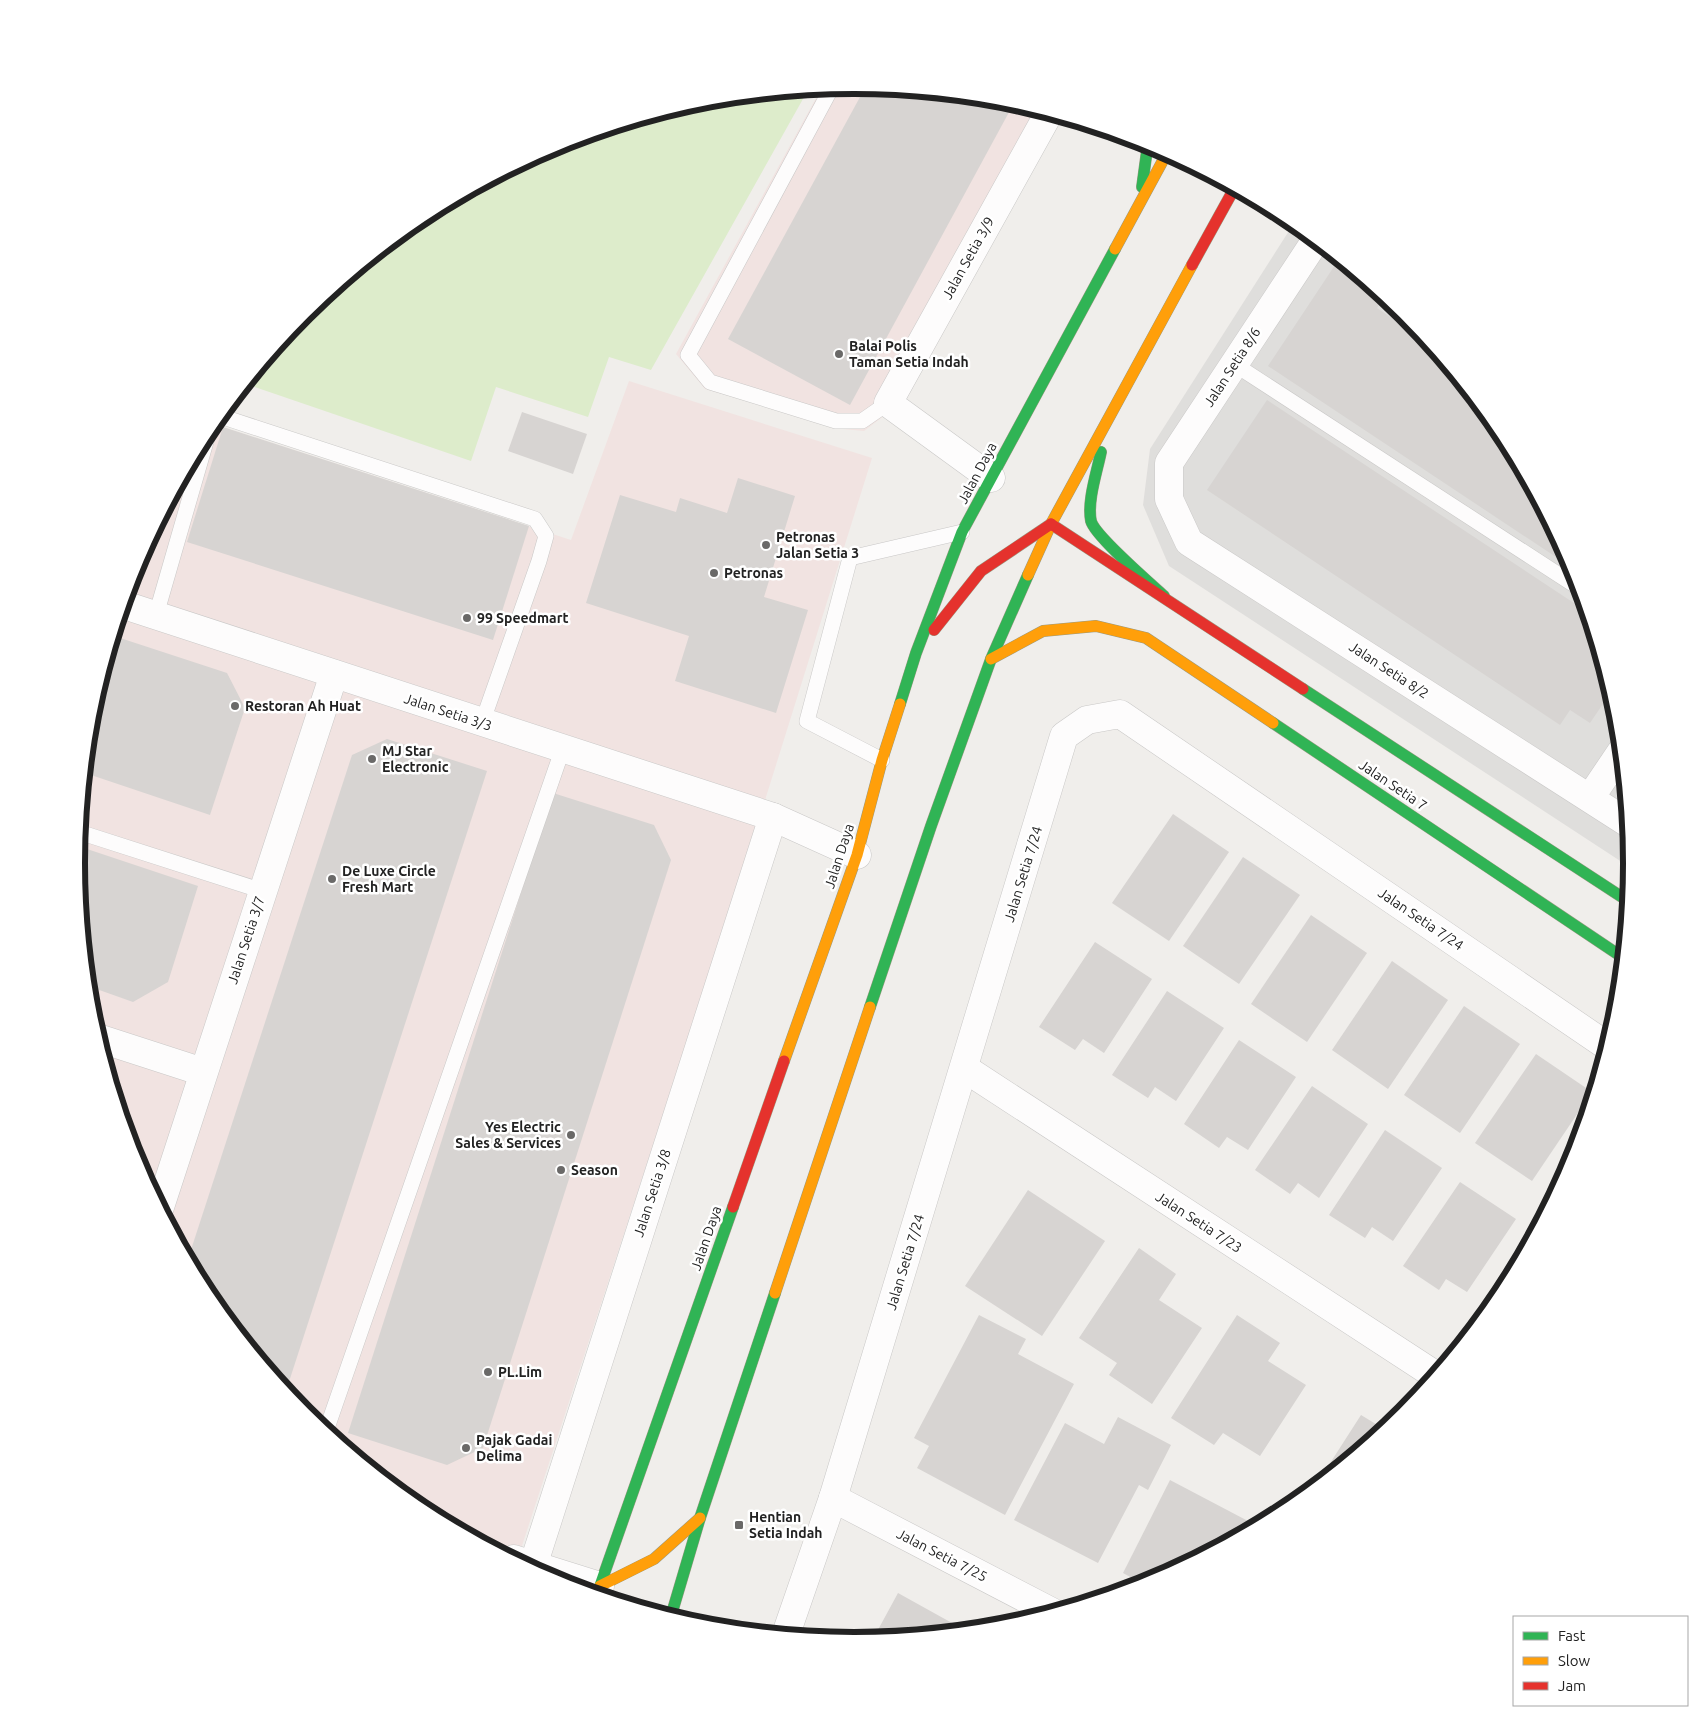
<svg xmlns="http://www.w3.org/2000/svg" width="1708" height="1726" font-family="Ubuntu,sans-serif">
<style>
.residential{fill:#dfdedc}
.commercial{fill:#f1e3e1}
.grass{fill:#ddeccb}
.building{fill:#d7d4d2}
.lines{fill:none;stroke-linecap:round;stroke-linejoin:round}
.lane-casing{stroke:#c9c8c7;stroke-width:16}
.street-casing{stroke:#c9c8c7;stroke-width:29}
.fast-casing{stroke:#999a82;stroke-width:12}
.slow-casing{stroke:#999a82;stroke-width:12}
.jam-casing{stroke:#999a82;stroke-width:12}
.lane{stroke:#fdfcfc;stroke-width:15}
.street{stroke:#fdfcfc;stroke-width:28}
.fast{stroke:#30b455;stroke-width:11}
.slow{stroke:#ff9f0a;stroke-width:11}
.jam{stroke:#e5322d;stroke-width:11}
.poi-dot{fill:#6a6968;stroke:#fff;stroke-width:2}
.labels{text-anchor:middle;dominant-baseline:central;stroke-width:5;stroke-linejoin:round;paint-order:stroke}
.street-label{font-size:14px;fill:#222;stroke:#fff}
.poi-label{font-size:14px;font-weight:bold;fill:#222;stroke:#fff;text-anchor:start}
.rim{fill:none;stroke:#222;stroke-width:6}
</style>
<rect width="100%" height="100%" fill="#f0eeeb"/>
<!-- residential -->
<polygon class="residential" points="1294,223 1404,313 1501,431 1573,566 1617,712 1631,868 1169,566 1143,505 1150,449"/>
<!-- commercial -->
<g class="commercial">
<polygon points="854,85 1006,100 1062,117 905,400 864,431 843,429 705,389 676,354 821,89"/>
<polygon points="629,381 872,458 751,845 517,1561 422,1510 304,1413 207,1295 135,1160 91,1014 76,863 91,711 136,565 207,431 213,424 571,540"/>
</g>
<!-- grass -->
<polygon class="grass" points="808,90 651,370 609,357 588,417 496,387 471,461 246,384 304,313 422,216 557,144 703,100"/>
<!-- building -->
<g class="building">
<polygon points="866,86 1006,100 1014,103 850,405 728,339"/>
<polygon points="1339,259 1384,297 1377,308 1427,342 1501,431 1574,569 1268,366"/>
<polygon points="1267,400 1586,611 1611,692 1590,723 1570,710 1560,725 1207,490"/>
<polygon points="522,412 587,434 573,474 508,451"/>
<polygon points="223,427 529,526 493,640 187,542"/>
<polygon points="738,478 795,496 764,597 808,610 776,713 675,681 689,636 586,603 620,495 676,512 680,498 727,513"/>
<polygon points="114,636 227,673 245,708 210,815 85,773 91,711"/>
<polygon points="387,739 487,771 286,1391 207,1295 188,1259 352,755"/>
<polygon points="553,793 654,825 671,860 483,1448 447,1465 348,1433"/>
<polygon points="1173,814 1229,852 1169,941 1112,903"/>
<polygon points="78,846 198,886 168,982 133,1002 88,986 76,863"/>
<polygon points="1243,857 1300,895 1239,984 1183,946"/>
<polygon points="1311,915 1367,953 1307,1042 1251,1004"/>
<polygon points="1095,942 1152,979 1104,1053 1083,1039 1075,1050 1039,1027"/>
<polygon points="1392,961 1448,1000 1388,1089 1332,1050"/>
<polygon points="1167,991 1224,1028 1176,1101 1155,1087 1148,1098 1112,1075"/>
<polygon points="1464,1006 1520,1044 1460,1133 1404,1095"/>
<polygon points="1239,1040 1296,1077 1248,1150 1227,1137 1219,1148 1184,1124"/>
<polygon points="1536,1054 1592,1092 1532,1181 1475,1143"/>
<polygon points="1312,1086 1368,1124 1319,1198 1298,1183 1290,1194 1255,1170"/>
<polygon points="1385,1130 1442,1168 1393,1241 1372,1227 1365,1238 1329,1215"/>
<polygon points="1577,1145 1572,1161 1555,1194 1547,1189"/>
<polygon points="1460,1182 1516,1219 1467,1292 1446,1279 1439,1290 1403,1266"/>
<polygon points="1028,1190 1105,1241 1042,1336 965,1286"/>
<polygon points="1535,1227 1536,1228 1501,1295 1483,1317 1477,1313"/>
<polygon points="1139,1248 1176,1274 1159,1300 1202,1328 1152,1404 1109,1375 1117,1363 1079,1338"/>
<polygon points="979,1315 1026,1339 1018,1354 1074,1384 1005,1515 917,1468 929,1446 914,1438"/>
<polygon points="1237,1315 1280,1343 1268,1361 1306,1385 1260,1456 1223,1433 1214,1445 1171,1418"/>
<polygon points="1361,1415 1384,1429 1316,1485"/>
<polygon points="1118,1417 1171,1445 1148,1490 1139,1485 1098,1563 1014,1520 1065,1423 1104,1444"/>
<polygon points="1170,1480 1248,1521 1241,1534 1151,1582 1143,1584 1123,1573"/>
<polygon points="898,1593 943,1618 965,1630 873,1639"/>
</g>
<g class="lines">
<!-- lane casing -->
<g class="lane-casing">
<g id="lane">
<polyline points="832,87 688,355 710,382 836,421 862,421 888,403"/>
<polyline points="1234,364 1579,588"/>
<polyline points="220,416 535,519 546,536 539,561 482,723"/>
<polyline points="156,615 210,428"/>
<polyline points="882,760 807,721 850,558 962,532"/>
<polyline points="79,832 263,891"/>
<polyline points="326,1431 563,748"/>
</g>
</g>
<!-- street casing -->
<g class="street-casing">
<g id="street">
<polyline points="1316,240 1169,463 1169,499 1189,542 1628,823"/>
<polyline points="991,478 888,403 1049,113"/>
<polyline points="124,605 773,817 857,855"/>
<polyline points="1590,798 1621,752"/>
<polyline points="98,1038 203,1072"/>
<polyline points="964,1068 1435,1375"/>
<polyline points="160,1207 334,674"/>
<polyline points="833,1498 1052,1612"/>
<polyline points="514,1559 600,1586"/>
<polyline points="532,1569 773,817"/>
<polyline points="786,1634 833,1498 1064,736 1087,720 1120,714 1607,1046"/>
</g>
</g>
<!-- fast casing -->
<g class="fast-casing">
<g id="fast">
<polyline points="1142,187 1148,143"/>
<path d="M1101,452C1097,472 1087,501 1091,521C1095,536 1150,583 1164,596"/>
<polyline points="1303,689 1628,901"/>
<polyline points="900,704 916,653 962,532 1115,249"/>
<polyline points="1273,723 1622,957"/>
<polyline points="870,1007 931,826 991,659 1028,575"/>
<polyline points="597,1594 733,1207"/>
<polyline points="671,1616 700,1518 775,1293"/>
</g>
</g>
<!-- slow casing -->
<g class="slow-casing">
<g id="slow">
<polyline points="1115,249 1167,153"/>
<polyline points="1028,575 1051,524 1192,265"/>
<polyline points="991,659 1043,631 1096,626 1146,638 1273,723"/>
<polyline points="784,1061 857,855 882,760 900,704"/>
<polyline points="775,1293 870,1007"/>
<polyline points="600,1586 654,1559 700,1518"/>
</g>
</g>
<!-- jam casing -->
<g class="jam-casing">
<g id="jam">
<polyline points="1192,265 1234,189"/>
<polyline points="1051,524 1303,689"/>
<polyline points="934,630 981,571 1051,524"/>
<polyline points="733,1207 784,1061"/>
</g>
</g>
<!-- lane -->
<use href="#lane" class="lane"/>
<!-- street -->
<use href="#street" class="street"/>
<!-- fast -->
<use href="#fast" class="fast"/>
<!-- slow -->
<use href="#slow" class="slow"/>
<!-- jam -->
<use href="#jam" class="jam"/>
</g>
<!-- markers -->
<g class="poi-dot">
<circle cx="839" cy="354" r="5"/>
<circle cx="766" cy="545" r="5"/>
<circle cx="714" cy="573" r="5"/>
<circle cx="467" cy="618" r="5"/>
<circle cx="235" cy="706" r="5"/>
<circle cx="372" cy="759" r="5"/>
<circle cx="332" cy="879" r="5"/>
<circle cx="571" cy="1135" r="5"/>
<circle cx="561" cy="1170" r="5"/>
<circle cx="488" cy="1372" r="5"/>
<circle cx="466" cy="1448" r="5"/>
<rect x="734" y="1520" width="10" height="10" rx="2.5"/>
</g>
<g class="labels">
<!-- street labels -->
<g class="street-label">
<text transform="translate(968 258) rotate(-61)">Jalan Setia 3/9</text>
<text transform="translate(1232 367) rotate(-57)">Jalan Setia 8/6</text>
<text transform="translate(977 473) rotate(-62)">Jalan Daya</text>
<text transform="translate(1389 670) rotate(33)">Jalan Setia 8/2</text>
<text transform="translate(448 712) rotate(18)">Jalan Setia 3/3</text>
<text transform="translate(1393 785) rotate(34)">Jalan Setia 7</text>
<text transform="translate(839 856) rotate(-72)">Jalan Daya</text>
<text transform="translate(1023 874) rotate(-73)">Jalan Setia 7/24</text>
<text transform="translate(1421 919) rotate(34)">Jalan Setia 7/24</text>
<text transform="translate(246 940) rotate(-72)">Jalan Setia 3/7</text>
<text transform="translate(652 1193) rotate(-72)">Jalan Setia 3/8</text>
<text transform="translate(1199 1222) rotate(33)">Jalan Setia 7/23</text>
<text transform="translate(706 1238) rotate(-71)">Jalan Daya</text>
<text transform="translate(905 1262) rotate(-73)">Jalan Setia 7/24</text>
<text transform="translate(942 1555) rotate(27)">Jalan Setia 7/25</text>
</g>
<!-- poi labels -->
<g class="poi-label">
<text x="849" y="346">Balai Polis<tspan x="849" dy="16">Taman Setia Indah</tspan></text>
<text x="776" y="537">Petronas<tspan x="776" dy="16">Jalan Setia 3</tspan></text>
<text x="724" y="573">Petronas</text>
<text x="477" y="618">99 Speedmart</text>
<text x="245" y="706">Restoran Ah Huat</text>
<text x="382" y="751">MJ Star<tspan x="382" dy="16">Electronic</tspan></text>
<text x="342" y="871">De Luxe Circle<tspan x="342" dy="16">Fresh Mart</tspan></text>
<text x="561" y="1127" text-anchor="end">Yes Electric<tspan x="561" dy="16">Sales &amp; Services</tspan></text>
<text x="571" y="1170">Season</text>
<text x="498" y="1372">PL.Lim</text>
<text x="476" y="1440">Pajak Gadai<tspan x="476" dy="16">Delima</tspan></text>
<text x="749" y="1517">Hentian<tspan x="749" dy="16">Setia Indah</tspan></text>
</g>
</g>
<!-- crop -->
<path d="M0 0H1708V1726H0ZM85 863a769 769 0 1 1 1538 0a769 769 0 1 1-1538 0Z" fill="#fff" fill-rule="evenodd"/>
<path class="rim" d="M85 863a769 769 0 1 1 1538 0a769 769 0 1 1-1538 0Z"/>
<!-- legend -->
<rect x="1513" y="1616" width="175" height="90" fill="#ffffff" stroke="#a7a7a7"/>
<rect x="1523" y="1632" width="25" height="8" fill="#30b455" stroke="#a7a7a7"/>
<text x="1558" y="1641" font-size="15" fill="#222222">Fast</text>
<rect x="1523" y="1657" width="25" height="8" fill="#ff9f0a" stroke="#a7a7a7"/>
<text x="1558" y="1666" font-size="15" fill="#222222">Slow</text>
<rect x="1523" y="1682" width="25" height="8" fill="#e5322d" stroke="#a7a7a7"/>
<text x="1558" y="1691" font-size="15" fill="#222222">Jam</text>
</svg>
